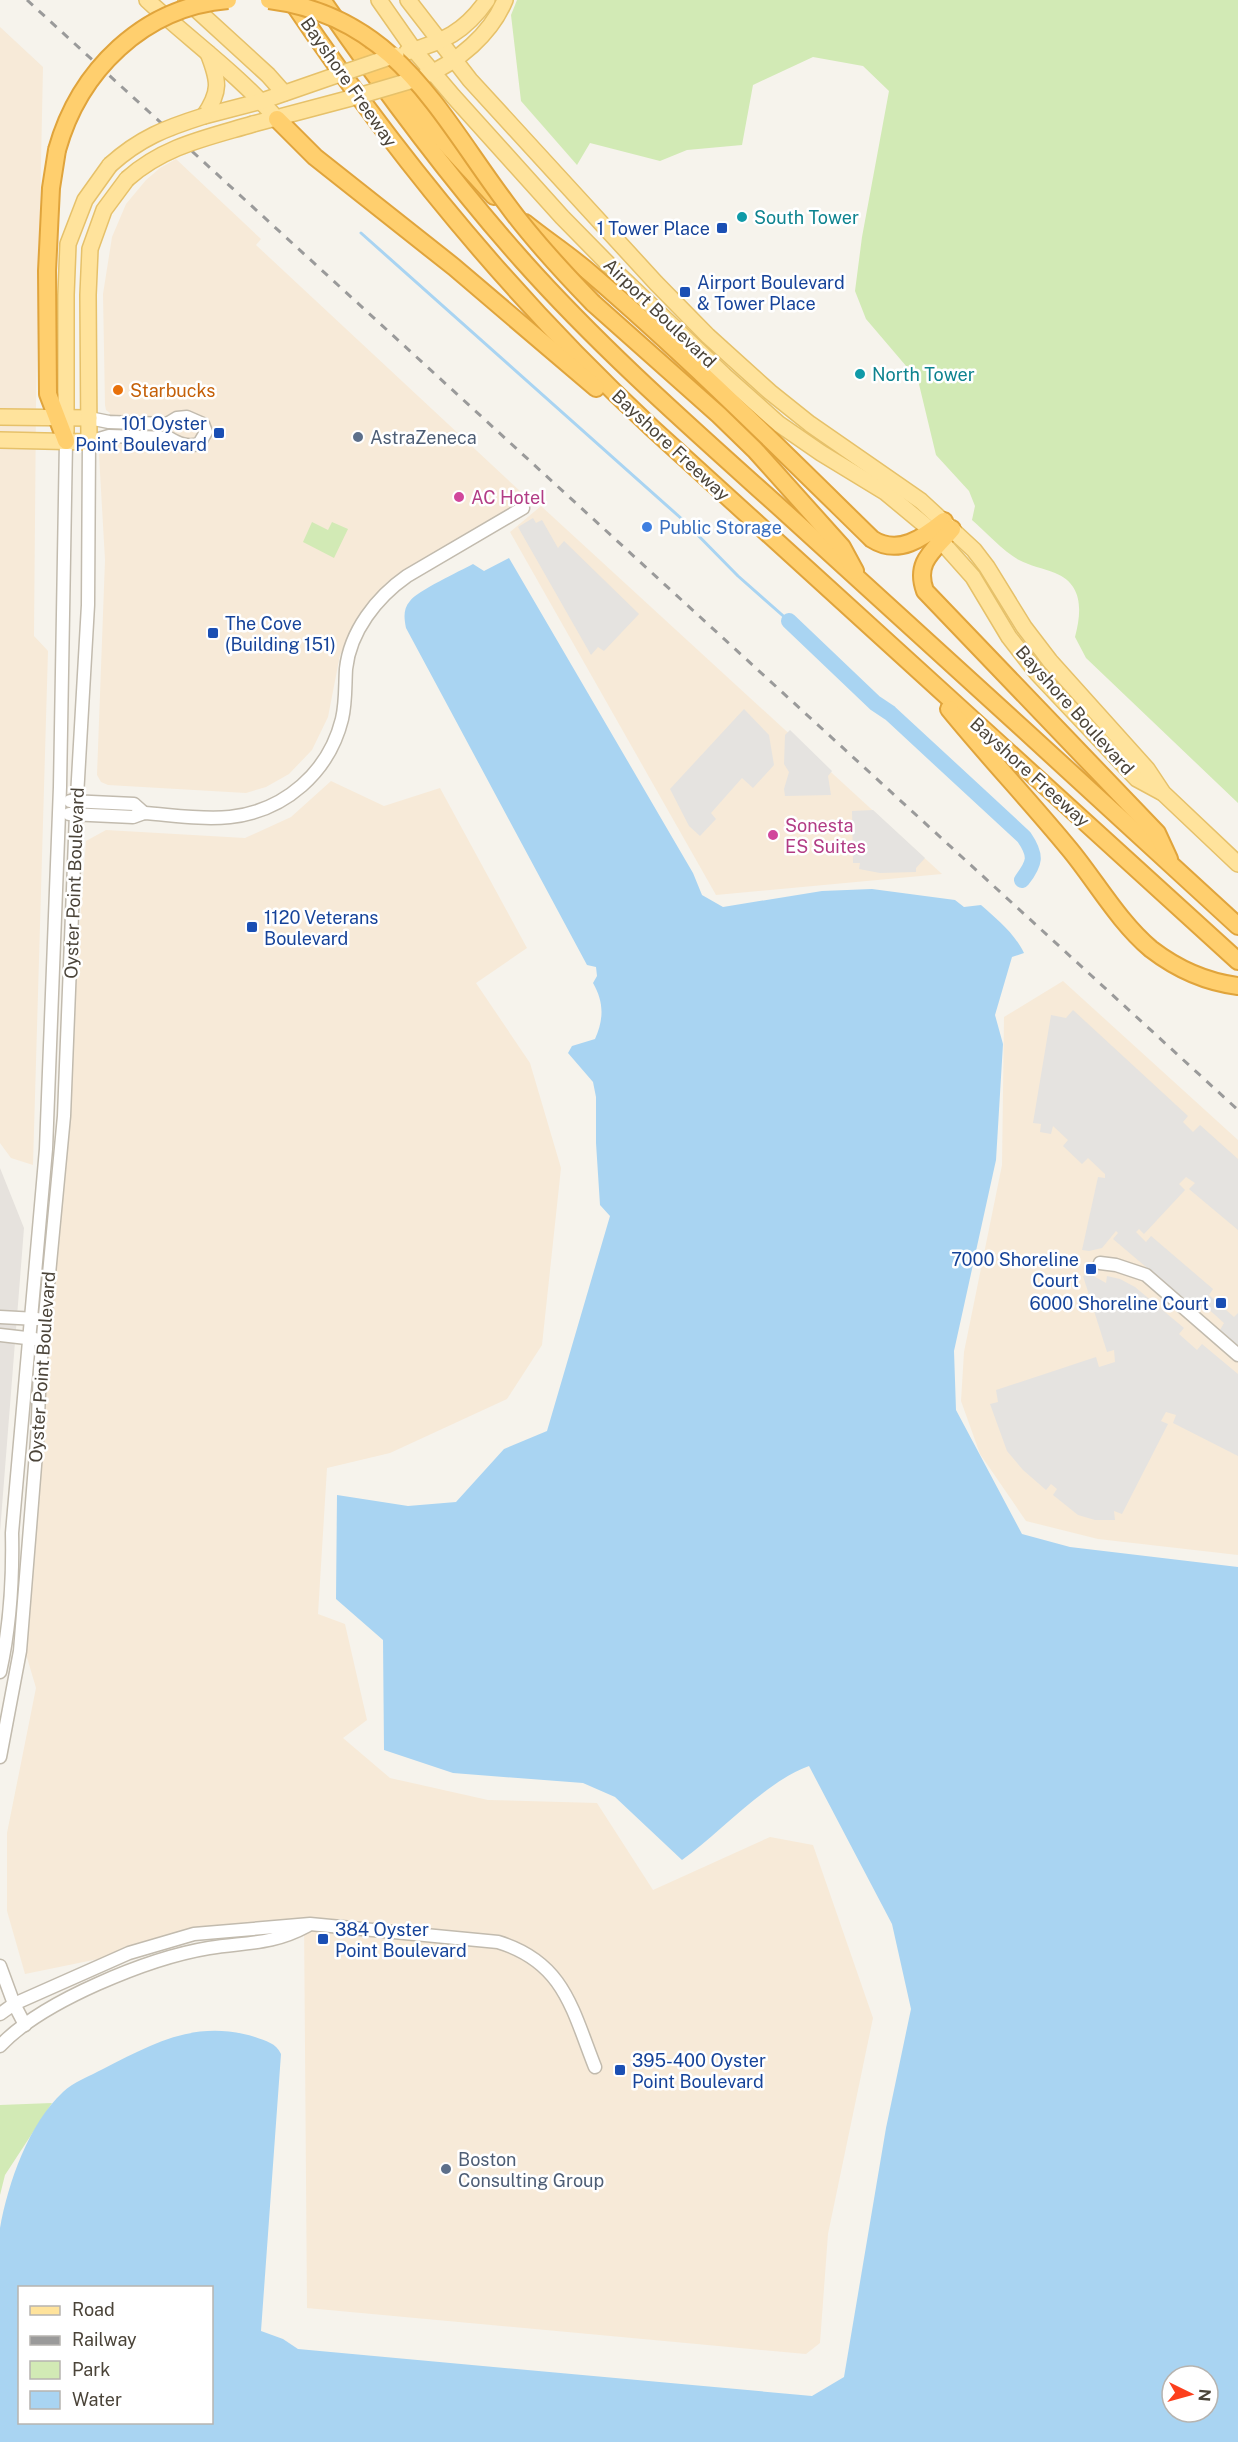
<svg xmlns="http://www.w3.org/2000/svg" width="1238" height="2442" font-family="'Public Sans',sans-serif">
<style>
.commercial{fill:#f7ead8}
.industrial{fill:#e6e2dd}
.green{fill:#d2eab5}
.parking{fill:#e5e3e0}
.water{fill:#a9d4f2;fill-rule:evenodd}
.lines{fill:none;stroke-linecap:round;stroke-linejoin:round}
.stream{stroke:#a9d4f2;stroke-width:3}
.river{stroke:#a9d4f2;stroke-width:16}
.minor-casing{stroke:#c2bbae;stroke-width:15}
.major-casing{stroke:#e6c16a;stroke-width:18}
.highway-casing{stroke:#e0a43c;stroke-width:20}
.minor{stroke:#fff;stroke-width:12}
.major{stroke:#ffe39c;stroke-width:15}
.highway{stroke:#ffcf6e;stroke-width:16}
.rail{stroke:#9a9a9a;stroke-width:3;stroke-dasharray:8 8;stroke-linecap:butt}
.major-bridge-casing{stroke:#e6c16a;stroke-width:18;stroke-linecap:butt}
.highway-bridge-casing{stroke:#e0a43c;stroke-width:20;stroke-linecap:butt}
.major-bridge{stroke:#ffe39c;stroke-width:15}
.highway-bridge{stroke:#ffcf6e;stroke-width:16}
.culture-dot{fill:#0f9aa8;stroke:#fff;stroke-width:2}
.transit-dot{fill:#1a4fb4;stroke:#fff;stroke-width:2}
.food-dot{fill:#e8710a;stroke:#fff;stroke-width:2}
.service-dot{fill:#5c6f8a;stroke:#fff;stroke-width:2}
.hotel-dot{fill:#d1479c;stroke:#fff;stroke-width:2}
.shop-dot{fill:#3f7fe0;stroke:#fff;stroke-width:2}
.labels{text-anchor:middle;dominant-baseline:central;stroke-width:5;stroke-linejoin:round;paint-order:stroke}
.street-label{font-size:18px;fill:#4b4439;stroke:#fff}
.culture-label{font-size:18px;fill:#0d838f;stroke:#fff;text-anchor:start}
.transit-label{font-size:18px;fill:#164399;stroke:#fff;text-anchor:start}
.food-label{font-size:18px;fill:#c56008;stroke:#fff;text-anchor:start}
.service-label{font-size:18px;fill:#4e5e75;stroke:#fff;text-anchor:start}
.hotel-label{font-size:18px;fill:#b23c85;stroke:#fff;text-anchor:start}
.shop-label{font-size:18px;fill:#366cbe;stroke:#fff;text-anchor:start}
</style>
<rect width="100%" height="100%" fill="#f6f3ec"/>
<!-- commercial -->
<g class="commercial">
<polygon points="0,27 43,67 36,404 34,636 48,651 33,1165 11,1158 0,1143"/>
<polygon points="176,159 261,239 256,245 521,492 525,502 419,561 387,582 364,609 340,655 328,717 312,750 289,774 266,787 246,793 108,785 101,782 97,775 105,560 99,455 102,444 109,436 110,413 106,410 105,405 103,294 112,237 126,204 146,180 160,168"/>
<polygon points="541,506 942,874 716,895 510,532"/>
<polygon points="331,781 384,806 440,788 527,948 476,983 530,1063 561,1168 542,1345 507,1399 390,1453 327,1468 318,1614 345,1624 367,1720 343,1738 390,1778 488,1800 597,1803 653,1890 770,1837 813,1845 873,2018 828,2234 820,2343 806,2354 307,2308 304,1917 25,1974 7,1911 7,1833 36,1688 26,1654 86,841 106,830 245,838 291,817"/>
<polygon points="1063,981 1238,1140 1238,1555 1098,1539 1026,1521 980,1454 961,1401 964,1352 1002,1165 1004,1017"/>
</g>
<!-- industrial -->
<polygon class="industrial" points="0,1168 24,1228 0,1532"/>
<!-- green -->
<g class="green">
<path d="M517,0H1238V803L1086,658L1075,637C1082,611 1083,584 1055,573C1043,568 1030,566 1019,560C1004,552 986,532 972,520L975,506L969,491L936,455L918,380L866,319L855,291L862,237L889,91L863,66L813,57L753,85L742,145L687,150L660,161L590,143L577,165L521,101L511,15Z"/>
<polygon points="312,522 328,530 332,522 348,529 334,558 303,542"/>
<polygon points="52,2103 5,2175 0,2195 0,2105"/>
</g>
<!-- parking -->
<g class="parking">
<polygon points="533,518 536,523 542,520 558,548 564,541 639,614 604,651 598,647 591,655 518,527"/>
<polygon points="744,709 769,735 774,765 753,788 742,778 711,813 716,819 700,836 689,826 670,789"/>
<polygon points="790,730 832,771 828,776 831,795 785,796 784,789 789,772 784,764 785,735"/>
<polygon points="873,810 925,858 916,868 916,872 880,873 859,869 860,863 853,863 852,811"/>
<polygon points="1073,1010 1188,1116 1183,1122 1193,1132 1200,1125 1238,1159 1238,1230 1189,1189 1195,1183 1186,1177 1179,1184 1185,1190 1144,1234 1139,1229 1136,1232 1146,1242 1151,1236 1213,1289 1209,1295 1234,1317 1238,1313 1238,1346 1220,1330 1224,1323 1204,1305 1198,1311 1113,1239 1118,1233 1116,1231 1102,1248 1089,1251 1082,1250 1098,1177 1105,1178 1105,1174 1088,1158 1082,1164 1063,1146 1068,1140 1053,1126 1051,1134 1040,1132 1041,1124 1033,1123 1051,1015 1066,1018"/>
<polygon points="1090,1274 1106,1283 1107,1276 1120,1279 1135,1287 1184,1328 1179,1334 1197,1350 1202,1344 1238,1374 1238,1456 1173,1423 1176,1415 1166,1412 1161,1421 1168,1424 1122,1514 1114,1511 1115,1520 1095,1520 1078,1515 1053,1495 1057,1489 1051,1484 1046,1490 1023,1470 1007,1451 990,1404 998,1402 996,1390 1096,1357 1099,1367 1115,1362 1114,1350 1107,1352 1083,1276"/>
</g>
<!-- water -->
<path class="water" d="M509,558L693,873L702,895L723,907L822,891L872,889L955,900L964,907L981,905C997,919 1015,934 1024,953L1012,957L995,1015L1003,1044L996,1160L954,1351L956,1410L1022,1534L1070,1547L1238,1567V2442H0V2228C8,2183 29,2123 63,2092C73,2082 90,2076 103,2069C154,2043 196,2019 255,2037C266,2041 276,2043 281,2054L261,2331L283,2339L298,2349L812,2396L844,2377L886,2128L911,2009L892,1924L809,1766C765,1782 721,1832 682,1860L615,1797L583,1783L453,1773L384,1750L383,1640L336,1599L337,1495L408,1506L456,1502L504,1449L547,1431L610,1216L600,1205L596,1143V1097L593,1082L568,1053L572,1046L595,1039C604,1019 604,1002 593,983L597,976L596,967L587,965L406,628C404,618 403,609 410,601C417,591 460,571 473,564L484,571ZM20,2288H212V2422H20ZM1172,2376H1208V2412H1172Z"/>
<g class="lines">
<!-- stream -->
<polyline class="stream" points="361,233 683,520 738,576 789,621"/>
<!-- river -->
<path class="river" d="M789,621L875,703L890,713L1024,837C1037,856 1035,863 1022,880"/>
<!-- minor casing -->
<g class="minor-casing">
<g id="minor">
<polyline points="70,801 134,804 144,813"/>
<path d="M69,814L133,817L144,813C172,815 202,820 230,817C285,811 329,772 342,719C346,702 345,685 346,669C350,631 377,597 407,576L523,508"/>
<polyline points="1100,1263 1116,1265 1146,1275 1238,1355"/>
<polyline points="0,1317 37,1319"/>
<polyline points="0,1335 35,1339"/>
<path d="M0,1672C10,1627 13,1579 12,1533L46,1149L60,787L66,441"/>
<path d="M0,1757L20,1651L37,1441L40,1369L64,1116L76,814L88,605L89,442L109,436L169,438C179,444 187,447 199,444L206,432L203,424L187,417L177,418L167,424L109,422L89,418"/>
<polyline points="0,1966 14,2004 25,2025"/>
<path d="M0,2014L14,2004L129,1953L194,1934L310,1924L498,1942C564,1962 572,2009 595,2067"/>
<path d="M0,2046C42,2001 149,1958 209,1948C246,1942 272,1945 307,1926"/>
</g>
</g>
<!-- major casing -->
<g class="major-casing">
<g id="major">
<path d="M147,0C190,40 238,74 277,119"/>
<polyline points="186,0 268,75 284,93"/>
<polyline points="379,0 414,50 453,96 562,217 617,273 724,375 779,424 821,453 885,492 932,531 973,577 1009,637 1037,673 1137,779 1161,792"/>
<polyline points="408,0 470,80 656,283 708,336 770,392 810,424 921,501 974,550 987,567 1024,627 1050,661 1147,769 1163,793 1238,864"/>
<path d="M407,52C443,42 465,32 487,0"/>
<path d="M424,76C458,62 491,34 505,0"/>
<polyline points="204,116 262,101 337,75"/>
<path d="M204,116C221,91 219,81 208,53"/>
<polyline points="253,124 355,97"/>
<polyline points="0,417 89,418"/>
<polyline points="66,438 66,295 68,244 85,200 110,165"/>
<polyline points="0,440 89,442 88,295 90,249 104,210 127,179"/>
</g>
</g>
<!-- highway casing -->
<g class="highway-casing">
<g id="highway">
<path d="M291,0C396,156 514,300 652,428L1238,961"/>
<path d="M322,0C384,90 449,178 522,260C604,352 696,432 787,514C938,651 1088,788 1238,926"/>
<polyline points="372,54 437,134 494,196"/>
<polyline points="277,119 315,157 454,267 596,388"/>
<polyline points="57,150 51,188 47,271 48,394 66,441"/>
<path d="M525,223C546,240 569,255 590,273C688,357 780,449 872,539C898,556 923,538 944,521"/>
<polyline points="593,303 719,415 755,450 842,547 855,571"/>
<path d="M952,529C935,550 914,561 925,591L1157,833L1169,859"/>
<path d="M949,709C988,757 1031,802 1071,851C1097,883 1119,922 1151,949C1177,969 1206,982 1238,986"/>
</g>
</g>
<!-- minor -->
<use href="#minor" class="minor"/>
<!-- major -->
<use href="#major" class="major"/>
<!-- highway -->
<use href="#highway" class="highway"/>
<!-- rail -->
<polyline class="rail" points="27,0 1238,1110"/>
<!-- major-bridge casing -->
<g class="major-bridge-casing">
<g id="major-bridge">
<polyline points="337,75 396,55"/>
<polyline points="355,97 413,80"/>
<path d="M110,165C140,138 166,128 204,116"/>
<path d="M127,179C164,146 206,138 253,124"/>
</g>
</g>
<!-- highway-bridge casing -->
<g class="highway-bridge-casing">
<g id="highway-bridge">
<path d="M269,0C395,16 438,112 506,203C532,239 562,271 593,303"/>
<path d="M57,150C79,71 143,7 228,0"/>
</g>
</g>
<!-- major-bridge -->
<use href="#major-bridge" class="major-bridge"/>
<!-- highway-bridge -->
<use href="#highway-bridge" class="highway-bridge"/>
</g>
<!-- markers -->
<g class="culture-dot">
<circle cx="742" cy="217" r="6"/>
<circle cx="860" cy="374" r="6"/>
</g>
<g class="transit-dot">
<rect x="716" y="222" width="12" height="12" rx="3"/>
<rect x="679" y="286" width="12" height="12" rx="3"/>
<rect x="213" y="427" width="12" height="12" rx="3"/>
<rect x="207" y="627" width="12" height="12" rx="3"/>
<rect x="246" y="921" width="12" height="12" rx="3"/>
<rect x="1085" y="1263" width="12" height="12" rx="3"/>
<rect x="1215" y="1297" width="12" height="12" rx="3"/>
<rect x="317" y="1933" width="12" height="12" rx="3"/>
<rect x="614" y="2064" width="12" height="12" rx="3"/>
</g>
<circle class="food-dot" cx="118" cy="390" r="6"/>
<g class="service-dot">
<circle cx="358" cy="437" r="6"/>
<circle cx="446" cy="2169" r="6"/>
</g>
<g class="hotel-dot">
<circle cx="459" cy="497" r="6"/>
<circle cx="773" cy="835" r="6"/>
</g>
<circle class="shop-dot" cx="647" cy="527" r="6"/>
<g class="labels">
<!-- street labels -->
<g class="street-label">
<text transform="translate(349 82) rotate(55)">Bayshore Freeway</text>
<text transform="translate(660 313) rotate(44)">Airport Boulevard</text>
<text transform="translate(671 445) rotate(43)">Bayshore Freeway</text>
<text transform="translate(1075 710) rotate(48)">Bayshore Boulevard</text>
<text transform="translate(1030 772) rotate(42)">Bayshore Freeway</text>
<text transform="translate(74 883) rotate(-88)">Oyster Point Boulevard</text>
<text transform="translate(42 1367) rotate(-86)">Oyster Point Boulevard</text>
</g>
<!-- culture labels -->
<g class="culture-label">
<text x="754" y="217">South Tower</text>
<text x="872" y="374">North Tower</text>
</g>
<!-- transit labels -->
<g class="transit-label">
<text x="710" y="228" text-anchor="end">1 Tower Place</text>
<text x="697" y="282">Airport Boulevard<tspan x="697" dy="21">&amp; Tower Place</tspan></text>
<text x="207" y="423" text-anchor="end">101 Oyster<tspan x="207" dy="21">Point Boulevard</tspan></text>
<text x="225" y="623">The Cove<tspan x="225" dy="21">(Building 151)</tspan></text>
<text x="264" y="917">1120 Veterans<tspan x="264" dy="21">Boulevard</tspan></text>
<text x="1079" y="1259" text-anchor="end">7000 Shoreline<tspan x="1079" dy="21">Court</tspan></text>
<text x="1209" y="1303" text-anchor="end">6000 Shoreline Court</text>
<text x="335" y="1929">384 Oyster<tspan x="335" dy="21">Point Boulevard</tspan></text>
<text x="632" y="2060">395-400 Oyster<tspan x="632" dy="21">Point Boulevard</tspan></text>
</g>
<!-- food labels -->
<g class="food-label">
<text x="130" y="390">Starbucks</text>
</g>
<!-- service labels -->
<g class="service-label">
<text x="370" y="437">AstraZeneca</text>
<text x="458" y="2159">Boston<tspan x="458" dy="21">Consulting Group</tspan></text>
</g>
<!-- hotel labels -->
<g class="hotel-label">
<text x="471" y="497">AC Hotel</text>
<text x="785" y="825">Sonesta<tspan x="785" dy="21">ES Suites</tspan></text>
</g>
<!-- shop labels -->
<g class="shop-label">
<text x="659" y="527">Public Storage</text>
</g>
</g>
<!-- legend -->
<rect x="18" y="2286" width="195" height="138" fill="#ffffff" stroke="#b7b4b0" stroke-width="1.5"/>
<rect x="30" y="2306" width="30" height="9" fill="#ffe39c" stroke="#b7b4b0" stroke-width="1.5"/>
<text x="72" y="2316" font-size="18" fill="#4b4439">Road</text>
<rect x="30" y="2336" width="30" height="9" fill="#9a9a9a" stroke="#b7b4b0" stroke-width="1.5"/>
<text x="72" y="2346" font-size="18" fill="#4b4439">Railway</text>
<rect x="30" y="2361" width="30" height="18" fill="#d2eab5" stroke="#b7b4b0" stroke-width="1.5"/>
<text x="72" y="2376" font-size="18" fill="#4b4439">Park</text>
<rect x="30" y="2391" width="30" height="18" fill="#a9d4f2" stroke="#b7b4b0" stroke-width="1.5"/>
<text x="72" y="2406" font-size="18" fill="#4b4439">Water</text>
<!-- north arrow -->
<g transform="translate(1190 2394) rotate(95)"><circle r="28" fill="#ffffff" stroke="#b7b4b0" stroke-width="1.5"/>
<path d="M0-4.5L10 22L0 15L-10 22Z" fill="#fc3f1d"/>
<text y="-9" font-size="16" font-weight="bold" text-anchor="middle" fill="#4b4439">N</text>
</g>
</svg>
